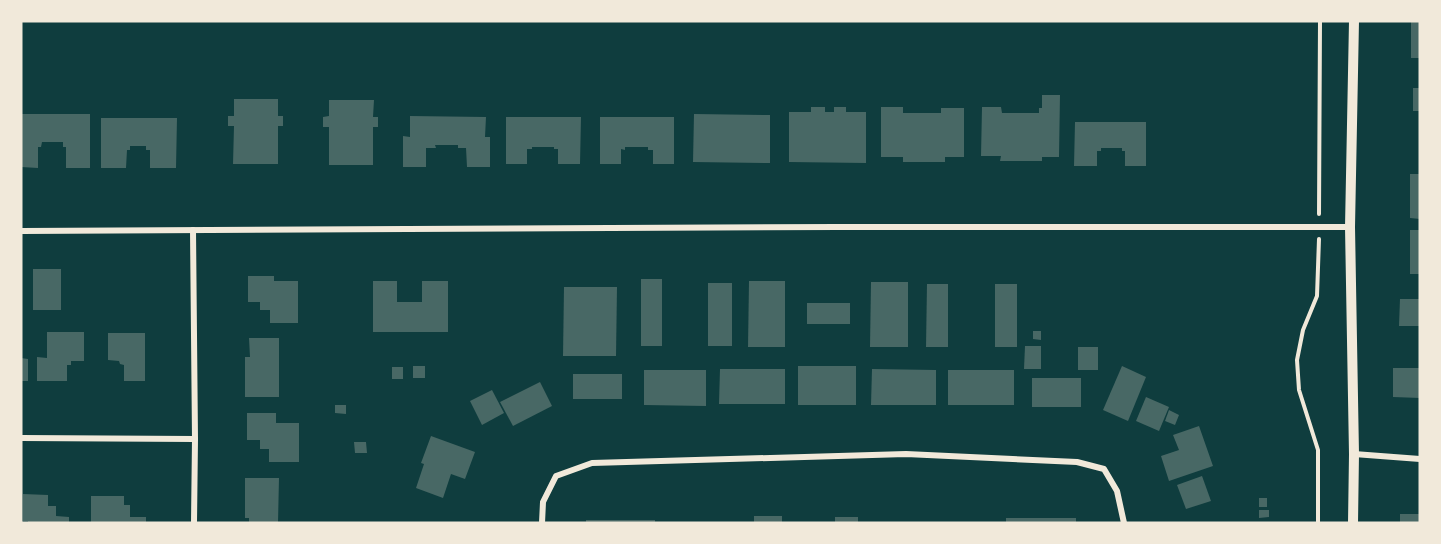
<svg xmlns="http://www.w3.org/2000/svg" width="1441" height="544" font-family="'IBM Plex Serif',serif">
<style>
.building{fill:#486865}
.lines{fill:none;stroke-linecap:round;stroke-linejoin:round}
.path{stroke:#f1e9da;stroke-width:4}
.minor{stroke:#f1e9da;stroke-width:6}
.tertiary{stroke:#f1e9da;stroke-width:10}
</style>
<rect width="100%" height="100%" fill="#0f3d3e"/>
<!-- building -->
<g class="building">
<rect x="1411" y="21" width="9" height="37"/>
<rect x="1413" y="88" width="7" height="23"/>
<polygon points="1042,95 1060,95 1059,157 1042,157 1042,161 1000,161 1001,156 981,156 982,107 1001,107 1002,113 1039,113 1039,108 1042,108"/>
<polygon points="234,99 278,99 278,116 283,116 283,126 278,126 278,164 233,164 234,126 228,126 228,116 234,116"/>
<polygon points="329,100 374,100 373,117 378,117 378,127 373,127 373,165 329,165 329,127 323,127 323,117 329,116"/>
<polygon points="811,107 825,107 825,112 834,112 834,107 846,107 846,112 866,112 866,163 789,162 789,112 811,112"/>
<polygon points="881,107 903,107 903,113 941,113 941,108 964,108 964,157 945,157 945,162 903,162 903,157 881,157"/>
<polygon points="21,114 90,114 90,168 66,168 66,147 63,147 63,142 42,142 41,147 38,147 38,168 21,167"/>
<polygon points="694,114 770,115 770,163 693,162"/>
<polygon points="410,116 486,117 485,137 490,137 490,167 467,167 466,148 458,148 458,145 435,145 436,148 426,148 426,167 403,167 403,136 410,137"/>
<polygon points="506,117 581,117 580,164 558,164 558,149 554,149 554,147 532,147 532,149 527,149 527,164 506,164"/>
<polygon points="600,117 674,117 674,164 653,164 653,150 648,150 648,147 625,147 625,150 621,149 621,164 600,164"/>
<polygon points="101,118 177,118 176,168 150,168 150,150 146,150 146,146 130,146 130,150 127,150 126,168 101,168"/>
<polygon points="1075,122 1146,122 1146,166 1125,166 1125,151 1122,151 1122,148 1101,148 1101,151 1097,151 1097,166 1074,166"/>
<polygon points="1410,174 1420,174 1420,219 1410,218"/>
<rect x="1410" y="230" width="10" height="44"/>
<rect x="33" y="269" width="28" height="41"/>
<polygon points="248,276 274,276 274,281 298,281 298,323 270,323 270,310 260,310 260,302 248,302"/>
<rect x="641" y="279" width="21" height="67"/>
<polygon points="373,281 397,281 397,302 422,302 422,281 448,281 448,332 373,332"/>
<polygon points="749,281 785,281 785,347 748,347"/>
<polygon points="871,282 908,282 908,347 870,347"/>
<rect x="708" y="283" width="24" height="63"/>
<polygon points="927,284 948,284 948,347 926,347"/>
<rect x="995" y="284" width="22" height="63"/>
<polygon points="564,287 617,287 616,356 563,356"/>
<polygon points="1400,299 1420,299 1420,326 1399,326"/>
<rect x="807" y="303" width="43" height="21"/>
<polygon points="1033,331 1041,331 1041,340 1033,339"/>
<polygon points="47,332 84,332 84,361 71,361 71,365 67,365 67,381 37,381 37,357 47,358"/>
<polygon points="108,333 145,333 145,381 124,381 124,365 120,364 119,361 108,360"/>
<polygon points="249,338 279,338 279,397 245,397 245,357 250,357"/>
<polygon points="1025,346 1041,346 1041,369 1024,369"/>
<rect x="1078" y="347" width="20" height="23"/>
<polygon points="21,358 28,359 28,381 21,381"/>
<rect x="413" y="366" width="12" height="12"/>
<rect x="798" y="366" width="58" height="39"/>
<polygon points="1122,366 1146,377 1128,421 1103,410"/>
<rect x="392" y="367" width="11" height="12"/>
<polygon points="1393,368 1420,368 1420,398 1393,397"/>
<polygon points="720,369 785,369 785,404 719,404"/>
<polygon points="872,369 936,370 936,405 871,405"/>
<polygon points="644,370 706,370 706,406 644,405"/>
<rect x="948" y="370" width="66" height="35"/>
<rect x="573" y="374" width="49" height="25"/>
<rect x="1032" y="378" width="49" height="29"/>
<polygon points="540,382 552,406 513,426 500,402"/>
<polygon points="492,390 504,413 482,425 470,401"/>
<polygon points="1146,397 1169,407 1159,431 1136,421"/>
<polygon points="335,405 346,405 346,414 335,413"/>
<polygon points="1169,410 1179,415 1175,425 1165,421"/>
<polygon points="247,413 276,413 276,423 299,423 299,462 269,462 269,449 260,449 260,440 247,440"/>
<polygon points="1199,426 1213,466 1169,481 1161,456 1179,450 1173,435"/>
<polygon points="431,436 475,452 465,479 451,474 443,498 416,488 424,464 421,463"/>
<polygon points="354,442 366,442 367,453 355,453"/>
<polygon points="1202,476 1211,501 1186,509 1177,485"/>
<polygon points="245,478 279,478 278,523 249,523 249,518 245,518"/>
<polygon points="23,494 48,495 48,506 56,506 56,516 69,517 69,523 28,523 28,521 23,521"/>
<polygon points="91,496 124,496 124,505 130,505 130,517 146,517 146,523 91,523"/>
<rect x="1259" y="498" width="8" height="9"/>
<polygon points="1259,510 1269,510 1269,517 1259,518"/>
<rect x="1400" y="514" width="20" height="9"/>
<rect x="754" y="516" width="28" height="7"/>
<rect x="835" y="517" width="23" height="6"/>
<rect x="1006" y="518" width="70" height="5"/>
<rect x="586" y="520" width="69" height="3"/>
</g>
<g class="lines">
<!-- path -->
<g class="path">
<polyline points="1319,214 1320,21"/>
<polyline points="1318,523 1318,450 1299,390 1297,360 1303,330 1317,296 1319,239"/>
</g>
<!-- minor -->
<g class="minor">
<polyline points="193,230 195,439 194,523"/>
<polyline points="21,231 838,227 1350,227"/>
<polyline points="21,438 195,439"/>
<polyline points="1354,454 1420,459"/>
<polyline points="542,523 543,502 556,476 592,463 906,454 1077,462 1104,469 1117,491 1124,523"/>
</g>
<!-- tertiary -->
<polyline class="tertiary" points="1353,523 1354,454 1350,227 1354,21"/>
</g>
<!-- border -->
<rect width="1441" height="544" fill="none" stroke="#f1e9da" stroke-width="45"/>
</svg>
